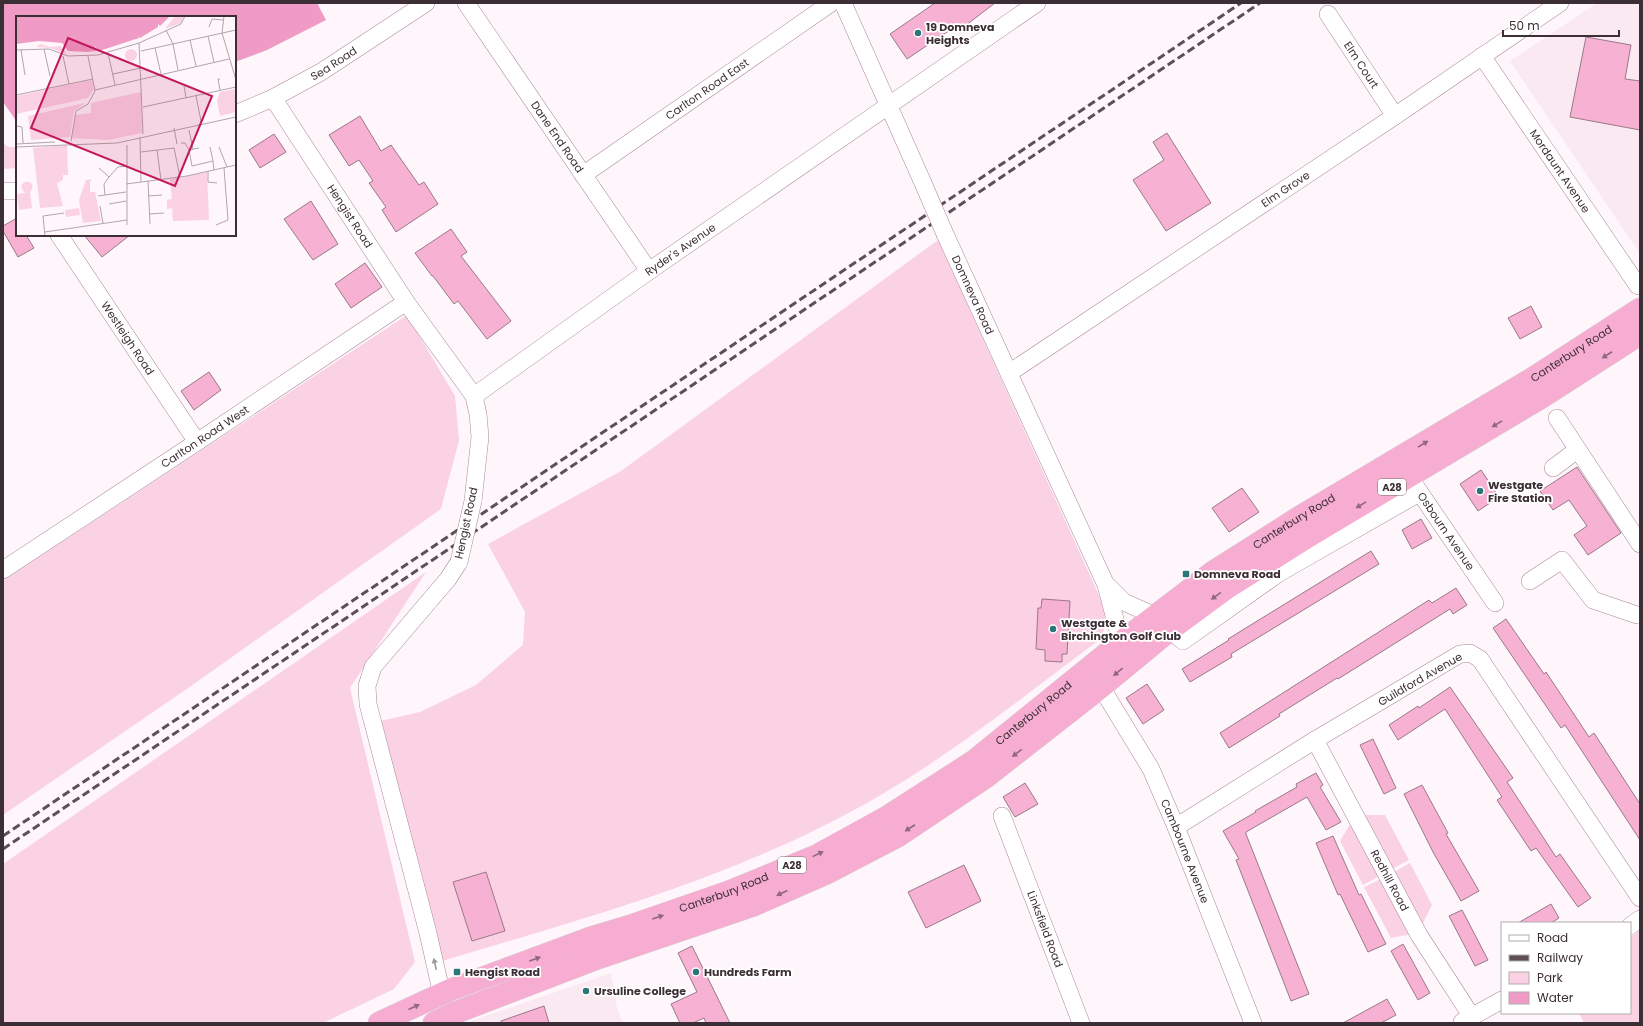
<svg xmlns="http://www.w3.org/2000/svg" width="1643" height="1026" font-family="Poppins,sans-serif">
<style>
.built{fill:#fbe9f1}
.green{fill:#fad2e4}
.water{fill:#f09bc5}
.building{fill:#f6b1d3;stroke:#9a7988}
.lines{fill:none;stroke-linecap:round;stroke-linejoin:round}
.minor-casing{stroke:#aa8898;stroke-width:18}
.highway-casing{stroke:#d8d5d7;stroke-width:23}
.minor{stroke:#fff;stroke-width:17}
.highway{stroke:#f7add1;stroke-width:22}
.rail{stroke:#5c4f55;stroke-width:3;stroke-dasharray:8 4;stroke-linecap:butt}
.minor-bridge-casing{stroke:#aa8898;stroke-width:18;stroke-linecap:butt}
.minor-bridge{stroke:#fff;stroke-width:17}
.oneway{fill:#90677b}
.oneway2{fill:#9e969a}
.poi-dot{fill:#2c7679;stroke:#fff;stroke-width:1.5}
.labels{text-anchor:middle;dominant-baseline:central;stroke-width:3.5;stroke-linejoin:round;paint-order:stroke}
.shield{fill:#fff;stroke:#766d72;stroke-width:1}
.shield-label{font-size:10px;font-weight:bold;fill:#3c2e35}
.poi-label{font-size:11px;font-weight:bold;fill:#3c2e35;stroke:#fff;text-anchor:start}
.street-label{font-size:11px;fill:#3c2e35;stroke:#fff}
.inset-road{fill:none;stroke:#b0a6ab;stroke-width:1}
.view{fill:#c2185b;fill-opacity:0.15;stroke:#c2185b;stroke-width:2}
.inset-edge{fill:none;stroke:#3c2e35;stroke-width:2}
</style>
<rect width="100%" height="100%" fill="#fef6fa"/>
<!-- built -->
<g class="built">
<polygon points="1597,3 1640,3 1640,254 1510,61"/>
<polygon points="611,973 617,1008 623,1023 465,1023"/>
</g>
<!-- green -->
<g class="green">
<polygon points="3,143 8,147 17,147 17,168 3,169"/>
<path d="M938,240L1107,613L1102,638C1029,692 958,750 879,796C742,876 589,917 439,962L380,721L420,712L476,685L523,645L525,612L488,544L621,471Z"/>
<polygon points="407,315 455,396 459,440 441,509 191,686 3,815 3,581"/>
<polygon points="426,572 350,688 415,962 394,989 323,1023 3,1023 3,864"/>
<polygon points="1361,815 1385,815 1409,860 1390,870"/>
<polygon points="1352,821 1381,875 1363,885 1340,841"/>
<polygon points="1410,863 1432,905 1421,927 1392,873"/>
<polygon points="1383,878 1412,934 1391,938 1364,887"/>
<polygon points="1640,931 1640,1023 1584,1023 1579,1013 1630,1013 1630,937"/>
</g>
<!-- water -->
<polygon class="water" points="3,3 317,3 326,20 267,50 235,62 235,17 17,17 17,122 3,102"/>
<!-- building -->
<g class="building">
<polygon points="935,3 995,3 957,32 953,28 907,59 890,34"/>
<polygon points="1586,37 1631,45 1625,79 1640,81 1640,130 1570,117"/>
<polygon points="360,116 381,151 391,145 419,185 424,182 438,204 396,232 382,210 386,207 369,183 373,181 359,160 349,166 329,135"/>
<polygon points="1167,133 1211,203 1166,231 1133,180 1164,160 1153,142"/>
<polygon points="274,134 286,152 260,168 249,150"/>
<polygon points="311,201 338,244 313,260 284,219"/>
<polygon points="17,218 17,235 26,235 34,248 18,257 3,231 3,226"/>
<polygon points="451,229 467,252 461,256 511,321 487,339 458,301 454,304 433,276 432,276 415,253"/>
<polygon points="84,235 130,235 102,257"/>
<polygon points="365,263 382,287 351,308 335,284"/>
<polygon points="1531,306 1542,327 1520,339 1508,318"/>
<polygon points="209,372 221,390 194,410 181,391"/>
<polygon points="1577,467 1621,533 1588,555 1574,535 1587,526 1569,500 1553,510 1540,491"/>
<polygon points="1481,470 1499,497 1478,511 1460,484"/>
<polygon points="1242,488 1259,512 1229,532 1212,508"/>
<polygon points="1421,519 1432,538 1412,549 1402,530"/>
<polygon points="1371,551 1379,564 1231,654 1232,657 1190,682 1182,669 1229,640 1228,639"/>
<polygon points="1456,588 1467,605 1453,614 1450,609 1338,679 1337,678 1279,714 1280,716 1229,748 1220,733 1429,600 1432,603"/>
<polygon points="1042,599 1070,601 1067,654 1062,654 1062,662 1045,661 1045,650 1036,649 1038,608 1041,608"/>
<polygon points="1506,619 1544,674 1546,672 1589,737 1594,733 1640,804 1640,840 1565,725 1561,728 1493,628"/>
<polygon points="1147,684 1164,710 1143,724 1126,698"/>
<polygon points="1450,687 1513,778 1507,782 1556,857 1560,854 1591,898 1578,907 1536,848 1531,851 1497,800 1502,797 1445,709 1398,740 1389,725 1418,706 1419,708"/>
<polygon points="1373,739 1396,788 1384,794 1360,745"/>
<polygon points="1316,773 1323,785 1320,787 1341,822 1326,830 1307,797 1246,832 1246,834 1309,994 1291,1001 1236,860 1239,859 1223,831 1256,812 1255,811 1297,787 1296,784"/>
<polygon points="1025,783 1038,804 1015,817 1003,797"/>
<polygon points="1422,785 1448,833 1446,834 1479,891 1461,901 1433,852 1404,794"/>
<polygon points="1333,836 1359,895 1361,894 1386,944 1368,952 1340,894 1338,895 1316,843"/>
<polygon points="964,865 981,901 926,928 908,892"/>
<polygon points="486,872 505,931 472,941 453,882"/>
<polygon points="1551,904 1559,918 1551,923 1518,923"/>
<polygon points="1462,910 1488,960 1475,966 1449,916"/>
<polygon points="1403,944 1430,993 1418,1000 1391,951"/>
<polygon points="692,946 730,1023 706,1023 704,1018 693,1023 680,1023 671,1004 697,992 678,953"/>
<polygon points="1387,999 1396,1015 1381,1023 1343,1023"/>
<polygon points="544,1006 549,1023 501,1023 501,1021"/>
</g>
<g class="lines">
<!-- minor casing -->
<g class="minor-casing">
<g id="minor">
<path id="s1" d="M466,3L649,271"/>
<polyline points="843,3 923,183"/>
<path id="s2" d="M1328,14L1395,116"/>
<path id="s3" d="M1482,56L1638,286"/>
<path id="s4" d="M273,98L406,302L474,396L478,414L480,437L473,501"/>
<path id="s5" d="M235,114L273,98L321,72L426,3"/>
<path id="s6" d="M583,175L831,3"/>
<polyline points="3,191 17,191"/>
<path id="s7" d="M945,234L1106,585L1121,642"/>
<path id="s8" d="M59,235L197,442"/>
<path id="s9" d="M1009,373L1395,116L1560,3"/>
<path id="s10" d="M474,396L649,271L1037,3"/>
<polyline points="1557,418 1640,544"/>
<polyline points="1553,468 1577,450"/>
<path id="s11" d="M1414,484L1495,603"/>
<path id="s12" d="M3,570L197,442L406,302"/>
<polyline points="1530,581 1562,560 1593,600 1637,615"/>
<polyline points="1108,586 1124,602 1155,616"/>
<polyline points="1170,630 1183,641 1279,573 1419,493"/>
<path id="s13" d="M1101,687L1151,769L1176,827L1253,1023"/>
<path id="s14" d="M1315,740L1419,935L1472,1017"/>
<path id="s15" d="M1002,816L1081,1023"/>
<polyline points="1176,827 1315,740 1460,654 1470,653 1480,659 1640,898"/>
<polyline points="1630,926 1640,919"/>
<polyline points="442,995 428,933 368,704 367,686 373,667 448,579 459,562"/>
<polyline points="1462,1022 1502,1000"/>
</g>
</g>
<!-- highway casing -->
<g class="highway-casing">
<g id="highway">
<path id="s16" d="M379,1023L450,990L590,938L633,925L731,891L816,856L887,817L974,761L1121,642L1213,572L1298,518L1530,380L1640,309"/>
<polyline points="434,1023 452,1014 598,958 754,905 825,874 898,836 986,777 1101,687 1170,630 1227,588 1309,536 1542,397 1640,334"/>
</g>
</g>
<!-- minor -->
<use href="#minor" class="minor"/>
<!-- highway -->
<use href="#highway" class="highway"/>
<!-- rail -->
<g class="rail">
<polyline points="3,836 1241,3"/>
<polyline points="3,849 1260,3"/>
</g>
<!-- minor-bridge casing -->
<g class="minor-bridge-casing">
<g id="minor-bridge">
<polyline points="923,183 945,234"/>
<polyline points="459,562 473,501"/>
</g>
</g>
<!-- minor-bridge -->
<use href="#minor-bridge" class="minor-bridge"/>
</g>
<!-- one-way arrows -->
<defs><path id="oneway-solid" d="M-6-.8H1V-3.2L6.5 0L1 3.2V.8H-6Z"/></defs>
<g class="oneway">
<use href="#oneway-solid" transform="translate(1607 355) rotate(147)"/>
<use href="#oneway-solid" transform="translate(1497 424) rotate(149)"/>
<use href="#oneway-solid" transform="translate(1423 444) rotate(-31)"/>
<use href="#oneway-solid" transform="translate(1361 505) rotate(149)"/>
<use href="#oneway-solid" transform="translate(1216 596) rotate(144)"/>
<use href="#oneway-solid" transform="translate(1118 672) rotate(140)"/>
<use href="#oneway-solid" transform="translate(1017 753) rotate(142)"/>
<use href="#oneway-solid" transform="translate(910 828) rotate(147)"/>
<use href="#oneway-solid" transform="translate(818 854) rotate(-26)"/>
<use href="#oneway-solid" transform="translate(782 893) rotate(156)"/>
<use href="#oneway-solid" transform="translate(658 917) rotate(-19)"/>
<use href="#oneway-solid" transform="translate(535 959) rotate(-20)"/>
<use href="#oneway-solid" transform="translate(414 1007) rotate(-24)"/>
</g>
<use class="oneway2" href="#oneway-solid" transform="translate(435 964) rotate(-102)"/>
<!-- markers -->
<g class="poi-dot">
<circle cx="918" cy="33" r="4"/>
<circle cx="1480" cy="491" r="4"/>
<rect x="1182" y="570" width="8" height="8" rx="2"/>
<circle cx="1053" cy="629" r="4"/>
<rect x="453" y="968" width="8" height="8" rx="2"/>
<circle cx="696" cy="972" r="4"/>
<circle cx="586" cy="991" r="4"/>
</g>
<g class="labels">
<!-- shield labels -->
<g class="shield">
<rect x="1378" y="479" width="28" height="16" rx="3"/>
<rect x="778" y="857" width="28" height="16" rx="3"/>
</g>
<g class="shield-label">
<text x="1392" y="487">A28</text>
<text x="792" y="865">A28</text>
</g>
<!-- poi labels -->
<g class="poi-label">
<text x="926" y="27">19 Domneva<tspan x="926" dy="13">Heights</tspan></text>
<text x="1488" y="485">Westgate<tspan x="1488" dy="13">Fire Station</tspan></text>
<text x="1194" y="574">Domneva Road</text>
<text x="1061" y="623">Westgate &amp;<tspan x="1061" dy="13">Birchington Golf Club</tspan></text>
<text x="465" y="972">Hengist Road</text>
<text x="704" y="972">Hundreds Farm</text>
<text x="594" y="991">Ursuline College</text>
</g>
<!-- street labels -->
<g class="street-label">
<text stroke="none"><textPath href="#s5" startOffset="111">Sea Road</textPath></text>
<text stroke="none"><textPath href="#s2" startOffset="61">Elm Court</textPath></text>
<text stroke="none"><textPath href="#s6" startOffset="151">Carlton Road East</textPath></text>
<text stroke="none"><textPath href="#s1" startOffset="162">Dane End Road</textPath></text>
<text stroke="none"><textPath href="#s3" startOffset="139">Mordaunt Avenue</textPath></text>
<text stroke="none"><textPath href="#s9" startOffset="332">Elm Grove</textPath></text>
<text stroke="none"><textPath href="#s4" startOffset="141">Hengist Road</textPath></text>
<text stroke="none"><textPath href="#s10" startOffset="253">Ryder's Avenue</textPath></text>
<text stroke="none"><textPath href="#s7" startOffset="67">Domneva Road</textPath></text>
<text stroke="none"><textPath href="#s8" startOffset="124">Westleigh Road</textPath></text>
<text stroke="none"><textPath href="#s16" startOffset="1377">Canterbury Road</textPath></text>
<text stroke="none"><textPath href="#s12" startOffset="242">Carlton Road West</textPath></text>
<text stroke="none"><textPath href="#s16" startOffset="1053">Canterbury Road</textPath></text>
<text transform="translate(466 523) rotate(-78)">Hengist Road</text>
<text stroke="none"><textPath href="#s11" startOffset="57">Osbourn Avenue</textPath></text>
<text transform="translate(1420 679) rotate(-30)">Guildford Avenue</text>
<text stroke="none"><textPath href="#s16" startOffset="729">Canterbury Road</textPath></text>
<text stroke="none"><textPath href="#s13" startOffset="185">Cambourne Avenue</textPath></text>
<text stroke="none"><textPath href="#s14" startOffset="159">Redhill Road</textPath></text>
<text stroke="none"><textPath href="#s16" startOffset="369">Canterbury Road</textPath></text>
<text stroke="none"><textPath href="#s15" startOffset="121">Linksfield Road</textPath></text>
</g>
</g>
<!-- overview -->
<g transform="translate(16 16)">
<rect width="220" height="220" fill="#fef6fa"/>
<path d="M159,0H168L165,7L149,13ZM24,28L34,31L45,30L51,38L34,32L21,31ZM109 39a6 6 0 1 1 12 0a6 6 0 1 1-12 0ZM76,64L78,73L72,82L0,98V80ZM220,73V96L204,100L201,85L204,76ZM125,76L126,117L92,124L56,122L59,99L75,97V87ZM69,87L58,95L54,121L15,124L12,100ZM51,129L52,159H47V164L41,167L47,190L24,192L17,132ZM191,156L193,204L157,205L156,192L151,193V184L156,183L154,163ZM76,163L74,166V176H79L85,205L67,207L63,184L70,164ZM5.5 171a5.5 5.5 0 1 1 11 0a5.5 5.5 0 1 1-11 0ZM14,176L16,192L3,194L1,178ZM63,192L64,199L50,201L49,194Z" fill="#fad2e4"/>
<path d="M0,0H154L144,10L142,8V11L124,22L122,20L123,22L83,35L79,30L80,35L71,36L52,35L46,27L23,25L0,28Z" fill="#f09bc5"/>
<path class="inset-road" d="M208,0L206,17L220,64M193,11L196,3L207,4M150,14L157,28M192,20L198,46M174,24L180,50M123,27L127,118M157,28L162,54M139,32L145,58M28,33L34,60M0,34L33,33L52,40L82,39L123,27L165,8L169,0M5,34L9,59M125,35L220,14M92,37L99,69M47,40L53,68M97,58L125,52M204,63H202L204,74M168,70L170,82M79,74L213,43M0,79L77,63M180,80L185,105M127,91L220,71M0,110L6,111L7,127M158,112L161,128M173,114L177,133M124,121L125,166M55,125L60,95L72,88L79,75L72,40M165,127H169L173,134M0,128L39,126M111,129V209M0,131L101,127L220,101M194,131L197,145M203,131L211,151M183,132L173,134L176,150L197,145L198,154M141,134L145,164M125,136L158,132L164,161M83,152L93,161M208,152L212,204M192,155V166L201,167M132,165L134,208M110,168L171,160L220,149M89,179L88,168L93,161L102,151L110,150M82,180L110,176M132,180L146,179M93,188L110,185M84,190L87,207M133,198L148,197M200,209L212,204M29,216L111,204M29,220L27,200L48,197"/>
<path class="view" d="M52,22L196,80L159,170L15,112Z"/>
<rect width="220" height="220" class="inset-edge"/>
</g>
<!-- border -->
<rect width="1643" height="1026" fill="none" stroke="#3c2e35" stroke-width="8"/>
<!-- legend -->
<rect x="1501" y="922" width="130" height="92" fill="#ffffff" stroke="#b1abae"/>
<rect x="1509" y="935" width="20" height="6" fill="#ffffff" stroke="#b1abae"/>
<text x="1537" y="942" font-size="12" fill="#3c2e35">Road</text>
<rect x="1509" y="955" width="20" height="6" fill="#5c4f55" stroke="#b1abae"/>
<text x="1537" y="962" font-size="12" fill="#3c2e35">Railway</text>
<rect x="1509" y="972" width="20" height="12" fill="#fad2e4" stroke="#b1abae"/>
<text x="1537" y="982" font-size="12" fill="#3c2e35">Park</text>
<rect x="1509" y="992" width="20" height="12" fill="#f09bc5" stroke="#b1abae"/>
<text x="1537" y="1002" font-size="12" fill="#3c2e35">Water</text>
<!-- scale -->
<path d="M1503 30v6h116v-6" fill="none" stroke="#3c2e35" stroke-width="2"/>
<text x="1509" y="30" font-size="12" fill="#3c2e35" stroke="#ffffff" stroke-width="3" paint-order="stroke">50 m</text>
</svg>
